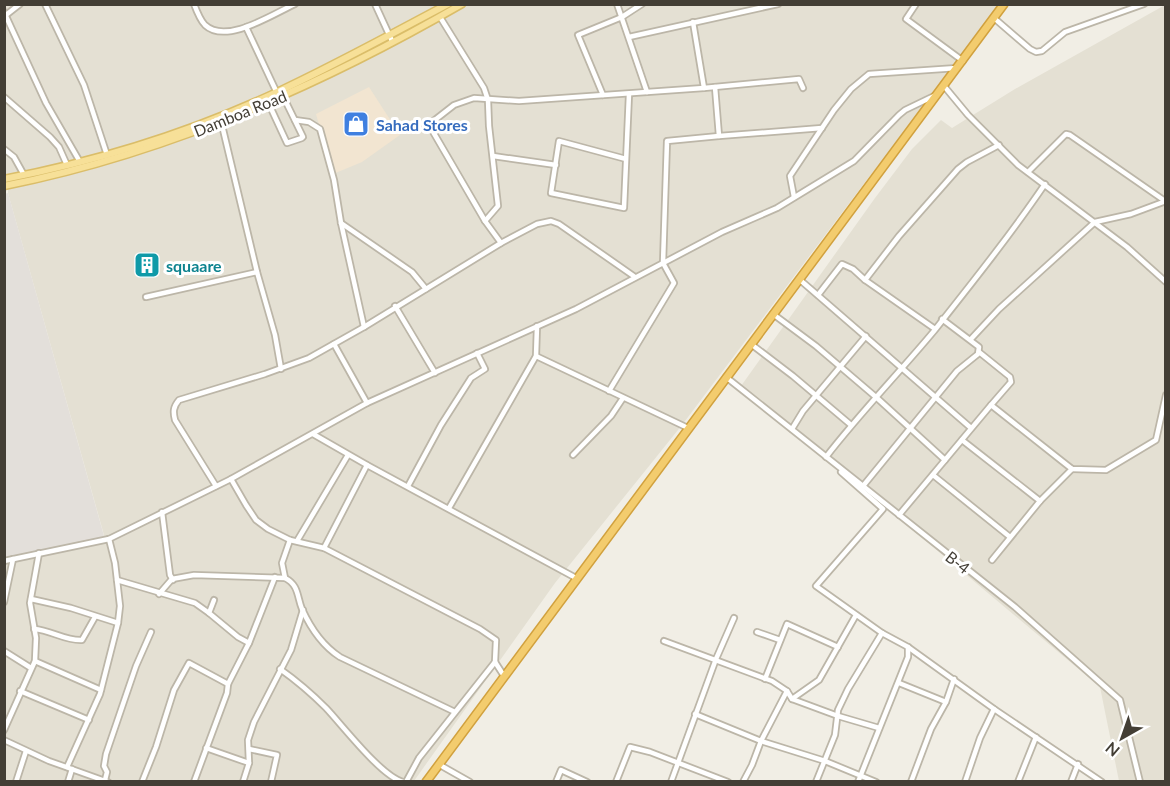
<svg xmlns="http://www.w3.org/2000/svg" width="1170" height="786" font-family="Lato,sans-serif">
<style>
.residential{fill:#e4e0d3}
.commercial{fill:#f2e5d1}
.industrial{fill:#e3dfda}
.lines{fill:none;stroke-linecap:round;stroke-linejoin:round}
.minor-casing{stroke:#bcb6a8;stroke-width:8}
.major-casing{stroke:#dabd69;stroke-width:9}
.highway-casing{stroke:#d1a13e;stroke-width:10}
.minor{stroke:#fff;stroke-width:4.5}
.major{stroke:#f7e098;stroke-width:6}
.highway{stroke:#f3cc6e;stroke-width:7}
.labels{text-anchor:middle;dominant-baseline:central;stroke-width:6;stroke-linejoin:round;paint-order:stroke}
.street-label{font-size:16px;fill:#433e35;stroke:#fff}
.shop-label{font-size:16px;font-weight:bold;fill:#366cbe;stroke:#fff;text-anchor:start}
.culture-label{font-size:16px;font-weight:bold;fill:#0d838f;stroke:#fff;text-anchor:start}
</style>
<rect width="100%" height="100%" fill="#f1eee5"/>
<!-- residential -->
<g class="residential">
<polygon points="5,5 1001,5 957,66 869,177 682,425 555,583 414,781 5,781 4,557 104,535 8,193 8,181 5,181"/>
<polygon points="1165,5 1165,781 1119,781 1100,687 741,386 875,198 912,149 941,120 952,128 1015,89"/>
</g>
<!-- commercial -->
<polygon class="commercial" points="369,87 400,135 362,162 333,174 316,114"/>
<!-- industrial -->
<polygon class="industrial" points="8,193 104,536 5,557 4,194"/>
<g class="lines">
<!-- minor casing -->
<g class="minor-casing">
<g id="minor">
<polyline points="45,4 84,85 107,155"/>
<path d="M194,4C197,12 200,20 205,25C226,45 273,14 295,4"/>
<polyline points="375,4 392,41"/>
<polyline points="617,4 647,92"/>
<polyline points="916,4 906,19 963,61"/>
<polyline points="4,12 46,103 80,162"/>
<polyline points="6,15 20,4"/>
<polyline points="440,17 484,88 488,100 489,126 498,206 485,221"/>
<polyline points="994,18 1030,49 1036,52 1042,51 1065,32 1144,4"/>
<polyline points="693,22 704,88"/>
<polyline points="246,27 277,93"/>
<polyline points="629,37 778,4"/>
<polyline points="944,86 968,115 1018,165 1127,247 1166,282"/>
<polyline points="715,87 719,136 822,128"/>
<polyline points="603,95 578,35 622,17 642,4"/>
<polyline points="4,97 50,137 59,147 67,165"/>
<polyline points="268,102 287,143 302,138 303,137 283,96"/>
<polyline points="295,120 309,122 320,129 334,180 341,223 364,327"/>
<polyline points="221,121 257,272 275,335 281,369"/>
<polyline points="4,149 14,157 24,175"/>
<polyline points="493,156 556,165"/>
<polyline points="626,159 559,141 551,193 624,208 629,94"/>
<polyline points="1028,172 1066,134 1070,135 1165,201"/>
<polyline points="794,197 790,176 834,110 851,89 869,74 957,68"/>
<polyline points="341,223 412,272 426,289"/>
<polyline points="501,243 485,221 432,130 431,123 454,105 474,98 519,101 704,88 799,79 803,88"/>
<polyline points="799,279 971,428"/>
<polyline points="865,280 899,236 958,169 967,162 999,145"/>
<polyline points="818,295 842,264 853,269 865,280 935,329"/>
<polyline points="146,297 257,272"/>
<polyline points="395,306 435,373"/>
<polyline points="773,314 816,346 877,398 945,460"/>
<polyline points="971,339 999,309 1095,222 1131,214 1166,201"/>
<polyline points="334,344 367,403"/>
<polyline points="751,344 793,376 851,425"/>
<polyline points="979,352 1010,377 1011,382 991,405"/>
<polyline points="536,356 688,428"/>
<polyline points="726,377 1015,607 1120,700 1140,782"/>
<polyline points="609,391 674,283 663,263 667,141 719,136"/>
<polyline points="792,429 803,411 866,336"/>
<polyline points="313,434 367,465 576,578"/>
<polyline points="962,440 1040,501"/>
<polyline points="573,455 611,416 623,398"/>
<path d="M826,457C860,413 899,373 934,331C972,283 1011,234 1045,184"/>
<polyline points="841,472 883,509 816,586 882,633 908,647 994,709 1102,782"/>
<polyline points="933,475 1010,537"/>
<polyline points="231,479 246,505 256,520 268,529 290,540 324,548 480,629 496,640 495,662 504,676"/>
<path d="M216,486L175,420C173,412 173,407 179,400L265,374L309,358L364,327L501,243L537,224L551,221L559,224L635,277"/>
<polyline points="408,486 441,425 471,378 485,369 477,353"/>
<polyline points="863,486 957,371 978,354 979,347 942,319"/>
<polyline points="449,508 536,356 537,326"/>
<polyline points="162,512 170,575 173,580"/>
<polyline points="899,515 991,405 1072,469 1106,470 1156,440 1166,395"/>
<path d="M290,540L282,563L285,578C299,585 297,597 302,609C311,629 323,646 340,657L455,712"/>
<polyline points="297,541 348,455"/>
<polyline points="324,548 367,465"/>
<polyline points="992,560 1040,501 1072,469"/>
<polyline points="4,561 109,539 231,479 367,403 576,309 722,232 777,208 854,161 899,115 905,110 934,96"/>
<polyline points="117,580 195,603 209,613"/>
<polyline points="159,594 172,579 194,575 285,578"/>
<polyline points="31,599 71,608 118,623"/>
<polyline points="214,600 209,613 238,637 249,643"/>
<polyline points="4,602 13,559"/>
<path d="M34,629C51,630 65,641 82,640L95,617"/>
<polyline points="757,632 780,640"/>
<polyline points="664,641 772,681 787,691 792,699 838,716 879,728"/>
<polyline points="4,651 31,668"/>
<polyline points="35,661 101,690"/>
<path d="M280,669C297,681 312,694 326,708C343,726 381,776 403,782"/>
<polyline points="765,679 787,624 838,647"/>
<polyline points="899,683 946,702"/>
<polyline points="20,691 89,720"/>
<polyline points="792,699 819,680 856,615"/>
<polyline points="695,714 761,741 825,761 876,782"/>
<polyline points="4,730 35,661 36,638 30,603 39,553"/>
<polyline points="4,740 49,761 108,782"/>
<polyline points="206,748 249,763"/>
<polyline points="249,749 277,755 271,782"/>
<polyline points="440,765 470,782"/>
<polyline points="67,767 100,694 118,623 120,606 115,563 109,539"/>
<polyline points="105,780 107,772 104,766 106,754 136,666 151,632"/>
<polyline points="16,782 26,751"/>
<polyline points="68,782 72,769"/>
<polyline points="142,782 156,747 174,690 189,663 228,684"/>
<polyline points="194,782 227,693 228,684 249,643 275,577"/>
<polyline points="243,782 249,763 248,740 254,722 291,650 303,610"/>
<polyline points="406,782 419,758 495,662"/>
<polyline points="556,782 561,770 587,782"/>
<polyline points="616,782 630,747 650,752 728,782"/>
<polyline points="671,782 716,659 734,618"/>
<polyline points="743,782 752,765 761,741 787,691"/>
<polyline points="816,782 835,735 838,710 848,689 882,633"/>
<polyline points="858,782 908,657 908,647"/>
<polyline points="911,782 931,729 946,702 954,679"/>
<polyline points="965,782 980,738 994,709"/>
<polyline points="1018,782 1036,737"/>
<polyline points="1071,782 1078,764"/>
</g>
</g>
<!-- major casing -->
<g class="major-casing">
<g id="major">
<path d="M4,179C98,161 191,132 277,92C335,65 391,34 448,4"/>
<path d="M4,186C165,154 320,86 462,4"/>
</g>
</g>
<!-- highway casing -->
<g class="highway-casing">
<polyline id="highway" points="426,782 1004,4"/>
</g>
<!-- minor -->
<use href="#minor" class="minor"/>
<!-- major -->
<use href="#major" class="major"/>
<!-- highway -->
<use href="#highway" class="highway"/>
</g>
<!-- icons -->
<defs>
<g id="shop-square" transform="scale(1.35)"><rect x="-9" y="-9" width="18" height="18" rx="4" fill="#3f7fe0" stroke="#fff"/><path d="M-5-2.5h2.3a2.7 3.5 0 0 1 5.4 0H5L5.5 6h-11ZM-1.5-2.5h3a1.5 2.3 0 0 0-3 0Z" fill="#fff"/></g>
<g id="building-square" transform="scale(1.35)"><rect x="-9" y="-9" width="18" height="18" rx="4" fill="#0f9aa8" stroke="#fff"/><path d="M-4-6H4V6H1V3H-1V6H-4ZM-2.5-4.3h1.7v1.8h-1.7ZM.8-4.3h1.7v1.8H.8ZM-2.5-1h1.7V.8h-1.7ZM.8-1h1.7V.8H.8Z" fill="#fff"/></g>
</defs>
<g fill-rule="evenodd">
<use href="#shop-square" x="356" y="124"/>
<use href="#building-square" x="147" y="265"/>
</g>
<g class="labels">
<!-- street labels -->
<g class="street-label">
<text transform="translate(240 113) rotate(-22)">Damboa Road</text>
<text transform="translate(958 562) rotate(38)">B-4</text>
</g>
<!-- shop labels -->
<g class="shop-label">
<text x="376" y="124">Sahad Stores</text>
</g>
<!-- culture labels -->
<g class="culture-label">
<text x="166" y="265">squaare</text>
</g>
</g>
<!-- border -->
<rect width="1170" height="786" fill="none" stroke="#433e35" stroke-width="12"/>
<!-- north arrow -->
<g transform="translate(1122 738) rotate(220)" stroke="#ffffff" stroke-width="4.5" paint-order="stroke">
<path d="M0-4.5L10 22L0 15L-10 22Z" fill="#433e35"/>
<text y="-9" font-size="16" font-weight="bold" text-anchor="middle" fill="#433e35">N</text>
</g>
</svg>
